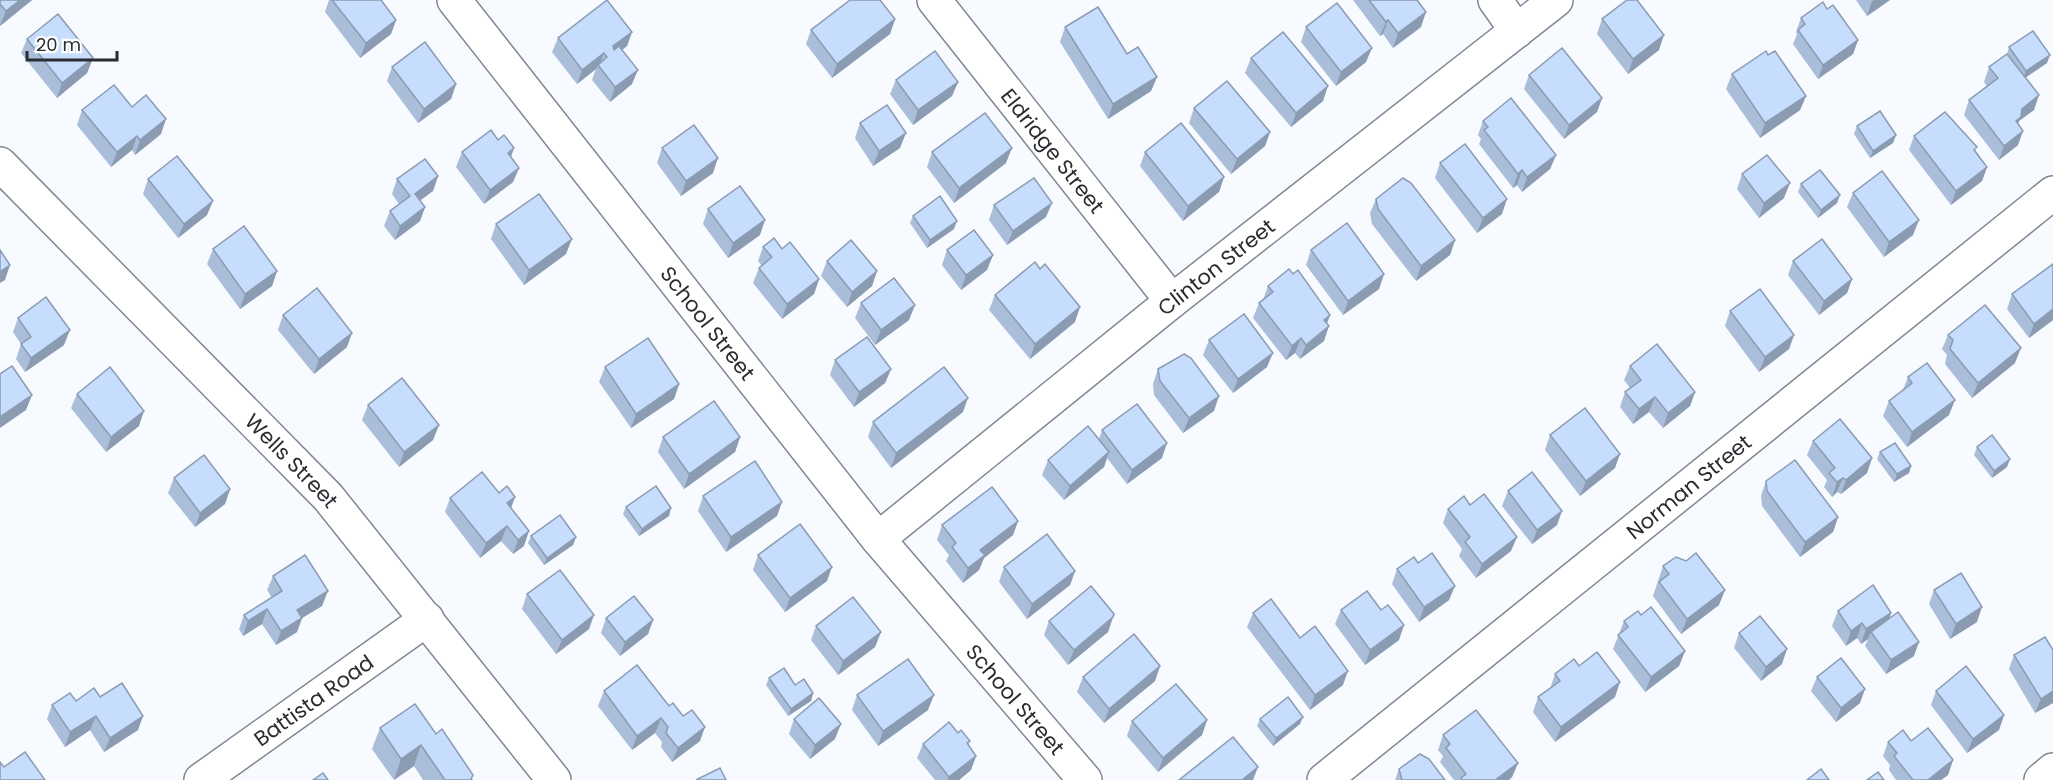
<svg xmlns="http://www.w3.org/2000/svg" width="2053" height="780" font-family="Poppins,sans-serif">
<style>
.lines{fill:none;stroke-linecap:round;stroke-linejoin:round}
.minor-casing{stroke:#828892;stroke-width:36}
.minor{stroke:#fff;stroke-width:33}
.wall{fill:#aabeda}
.shaded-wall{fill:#8b9bb1}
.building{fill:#c6ddfd;stroke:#8b9bb1;stroke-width:1.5}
.labels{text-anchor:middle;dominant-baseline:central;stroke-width:5;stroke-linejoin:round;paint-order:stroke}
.street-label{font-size:21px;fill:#292c30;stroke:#fff}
</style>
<rect width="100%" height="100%" fill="#f7fafe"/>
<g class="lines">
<!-- minor casing -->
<g class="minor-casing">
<g id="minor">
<path id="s1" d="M454,0L878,539L1085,780"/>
<path id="s2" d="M934,0L1172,301"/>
<polyline points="1495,0 1517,31"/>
<path id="s3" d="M0,164L328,497L554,780"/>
<path id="s4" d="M878,539L1172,301L1556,0"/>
<path id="s5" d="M201,780L427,619"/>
<path id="s6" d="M1324,780L2053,193"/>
<polyline points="2041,780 2053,770"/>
</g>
</g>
<!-- minor -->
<use href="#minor" class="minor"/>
</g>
<!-- wall -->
<g class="wall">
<polygon points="0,0 32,0 0,26"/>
<polygon points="329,0 381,0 396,20 391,34 360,58 325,12"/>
<polygon points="1353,0 1418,0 1421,27 1393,48 1383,34 1380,36"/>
<polygon points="1856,0 1890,0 1867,16"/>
<polygon points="1827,9 1858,40 1853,54 1818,79 1793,44 1797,34 1796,32 1801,18"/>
<polygon points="895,19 890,34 832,78 806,44 811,30"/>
<polygon points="1602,19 1659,50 1628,74 1597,34"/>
<polygon points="1065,27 1127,54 1157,77 1151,91 1108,119 1060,42"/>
<polygon points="1306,27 1366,62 1336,86 1301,42"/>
<polygon points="632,32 627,46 622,50 632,84 610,102 592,80 596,69 577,84 552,52 558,38"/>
<polygon points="27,39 93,58 87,73 57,98 21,53"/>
<polygon points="2009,47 2047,63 2025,78 2034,110 2019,121 2018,124 2018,145 1999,160 1964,115 1969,100 1987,86 1984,82 1989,67 2007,54"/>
<polygon points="1251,58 1323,101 1291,127 1245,73"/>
<polygon points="392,67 456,84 451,99 418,123 387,81"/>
<polygon points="1732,74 1806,96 1800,110 1760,138 1726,89"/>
<polygon points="1529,75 1602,98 1597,112 1564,139 1524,89"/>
<polygon points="896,80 958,82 952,96 913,125 890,94"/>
<polygon points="132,107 161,134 135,155 132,150 111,167 77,125 82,110"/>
<polygon points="1194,108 1270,132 1265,146 1231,174 1189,123"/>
<polygon points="1483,121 1556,155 1550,169 1522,192 1517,185 1513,188 1479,144 1481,139 1478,135"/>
<polygon points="860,123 900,148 873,166 855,138"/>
<polygon points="1857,126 1896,135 1893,143 1870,158 1854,134"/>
<polygon points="1914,136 1976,151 1987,167 1982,181 1951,205 1909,150"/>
<polygon points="498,140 519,168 513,182 484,204 456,167 462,152"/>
<polygon points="662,148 713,173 681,196 657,163"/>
<polygon points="932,152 1006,163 954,203 927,167"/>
<polygon points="1145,152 1224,177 1219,192 1183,221 1140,166"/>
<polygon points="1440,163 1502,214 1477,233 1435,178"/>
<polygon points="1742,174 1784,198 1759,218 1737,189"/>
<polygon points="438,176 433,191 420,200 425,207 420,221 395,240 384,226 390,211 399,204 392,194 397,179"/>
<polygon points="148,179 207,215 178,238 143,194"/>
<polygon points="1801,184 1837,203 1818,218 1798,192"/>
<polygon points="1853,193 1913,235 1884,257 1847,207"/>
<polygon points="1376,199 1455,240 1450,255 1416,281 1372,224 1370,213"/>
<polygon points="994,205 1046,217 1007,245 989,220"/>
<polygon points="708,209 760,235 728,258 703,224"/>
<polygon points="913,216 954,229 927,248 910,223"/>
<polygon points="496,224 566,254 524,285 491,239"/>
<polygon points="763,247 782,249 819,279 814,294 782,319 753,283 759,268 762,266 758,261"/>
<polygon points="213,249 277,271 272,286 240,309 207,264"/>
<polygon points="947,250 993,255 987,270 961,290 942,265"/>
<polygon points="1311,250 1384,274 1379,289 1343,315 1306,265"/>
<polygon points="827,261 877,271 872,286 847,307 821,276"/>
<polygon points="1793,261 1852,279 1847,293 1819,315 1788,275"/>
<polygon points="1268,286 1327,323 1324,341 1300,359 1295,353 1286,360 1253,318 1259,303 1263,300"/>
<polygon points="2012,294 2053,320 2029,338 2007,309"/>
<polygon points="995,295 1075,322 1030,359 989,310"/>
<polygon points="861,303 909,320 875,345 855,318"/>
<polygon points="1730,311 1794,335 1789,349 1759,372 1725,326"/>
<polygon points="283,315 347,347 314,374 278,330"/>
<polygon points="18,318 64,345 25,372 16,359 21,344 13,332"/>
<polygon points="1948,335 2015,363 1972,398 1945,364 1947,355 1942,349"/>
<polygon points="1209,340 1267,367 1233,393 1203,355"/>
<polygon points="835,360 891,369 885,383 854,407 830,375"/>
<polygon points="1630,366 1695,392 1690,406 1663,428 1649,412 1633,424 1620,407 1625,392 1630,388 1624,380"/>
<polygon points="605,367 679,384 674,399 631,428 599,382"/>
<polygon points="1158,369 1214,411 1183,433 1154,395 1153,384"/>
<polygon points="1908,377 1949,415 1907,447 1883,416 1889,401 1903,390"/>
<polygon points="77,394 139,426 106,452 71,408"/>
<polygon points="368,405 439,425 433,440 399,467 362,420"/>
<polygon points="963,412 891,468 868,437 873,422"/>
<polygon points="1102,430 1162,458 1127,484 1107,458 1104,467 1064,500 1042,475 1048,460 1099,439"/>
<polygon points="1550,435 1615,468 1580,496 1545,450"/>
<polygon points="663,437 740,437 735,452 684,489 658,452"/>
<polygon points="1813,441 1872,458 1867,473 1841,494 1837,492 1832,497 1824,487 1827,480 1807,455"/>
<polygon points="1977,447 2007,467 1992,478 1974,455"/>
<polygon points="1880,452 1911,466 1909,473 1894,482 1877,459"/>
<polygon points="174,478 230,489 225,504 195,527 168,493"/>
<polygon points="1766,481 1838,517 1833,532 1800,557 1762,506 1761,496"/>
<polygon points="1508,491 1557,525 1532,544 1502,506"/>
<polygon points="703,496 777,516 726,552 698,511"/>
<polygon points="450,498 511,508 524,546 513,554 501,541 480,558 445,512"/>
<polygon points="1470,505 1511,551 1476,578 1459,556 1462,549 1443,523 1448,509"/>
<polygon points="626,507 669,516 639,536 623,514"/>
<polygon points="1018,521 1013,535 984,558 979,570 963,583 946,561 949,555 937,540 942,525"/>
<polygon points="531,536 576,537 573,545 544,565 528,543"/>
<polygon points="758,555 827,581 785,612 753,570"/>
<polygon points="1418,563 1449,600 1419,622 1392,584 1397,569"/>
<polygon points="1663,566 1719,605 1681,634 1653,596"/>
<polygon points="1004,567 1075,571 1070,585 1027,619 999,582"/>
<polygon points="273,576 322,606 302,618 297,632 276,645 262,624 243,636 239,629 244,615 272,598 267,590"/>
<polygon points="1934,590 1977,622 1950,639 1929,604"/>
<polygon points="527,594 589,629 556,654 522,609"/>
<polygon points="1341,610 1399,640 1365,665 1335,624"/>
<polygon points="1838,611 1891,613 1889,619 1914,656 1886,674 1865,646 1868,639 1861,644 1857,638 1846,646 1832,626"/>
<polygon points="1253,613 1300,638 1343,685 1310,710 1247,627"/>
<polygon points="1641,615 1685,651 1679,666 1645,692 1613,649 1624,621"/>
<polygon points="1113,617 1108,632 1068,665 1044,635 1049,621"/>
<polygon points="606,618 653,620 648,634 620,656 601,633"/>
<polygon points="816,626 881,632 875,647 838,675 811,640"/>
<polygon points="1739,633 1782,664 1761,681 1734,648"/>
<polygon points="2014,655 2053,703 2035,713 2009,669"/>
<polygon points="1160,666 1155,681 1104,723 1077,692 1083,677"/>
<polygon points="1579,666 1615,697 1555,742 1533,712 1538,697 1550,689 1555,674"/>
<polygon points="1817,677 1860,703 1836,722 1811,691"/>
<polygon points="769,678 795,685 813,693 811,701 788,716 766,685"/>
<polygon points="604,691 669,706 700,741 672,762 661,747 662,742 655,733 632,750 598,706"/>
<polygon points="1936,691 2004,715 1999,730 1967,753 1931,705"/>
<polygon points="857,695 928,710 878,746 852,710"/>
<polygon points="100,697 138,730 104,752 90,730 65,747 47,719 52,705"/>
<polygon points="794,719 835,739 810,759 789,734"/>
<polygon points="1260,719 1300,724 1273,746 1257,726"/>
<polygon points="1207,720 1202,735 1158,772 1127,736 1132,721"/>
<polygon points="380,728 436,734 472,780 423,780 414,766 394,780 372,749"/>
<polygon points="958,733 970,741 968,745 976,756 971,770 959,780 935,780 917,758 923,744"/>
<polygon points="1443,735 1518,763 1512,777 1509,780 1454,780 1440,762 1443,756 1438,750"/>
<polygon points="1888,742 1953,760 1948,775 1941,780 1896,780 1889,770 1890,765 1883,756"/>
<polygon points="1399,769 1445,780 1395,780"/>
</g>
<!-- shaded-wall -->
<g class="shaded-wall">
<polygon points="20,0 32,0 0,26 6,11"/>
<polygon points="1874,0 1890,0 1867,16 1872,1"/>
<polygon points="1426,12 1421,27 1393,48 1398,33"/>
<polygon points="895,19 890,34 832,78 837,64"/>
<polygon points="396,20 391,34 360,58 366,43"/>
<polygon points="1388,20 1383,34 1380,36 1386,22"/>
<polygon points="632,32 627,46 608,61 613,46"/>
<polygon points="1664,35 1659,50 1628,74 1633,59"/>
<polygon points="1858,40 1853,54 1818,79 1823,65"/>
<polygon points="1372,48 1366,62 1336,86 1341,72"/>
<polygon points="604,53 599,66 598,65 596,69 577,84 582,70"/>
<polygon points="2050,55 2047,63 2023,79 2026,71"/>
<polygon points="93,58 87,73 57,98 62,83"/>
<polygon points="638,70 632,84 610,102 615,87"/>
<polygon points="1157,77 1151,91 1108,119 1113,104"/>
<polygon points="958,82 952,96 913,125 918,110"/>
<polygon points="456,84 451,99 418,123 424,109"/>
<polygon points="1328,86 1323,101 1291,127 1296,113"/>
<polygon points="2039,95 2034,110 2019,121 2015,132 2011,136 2022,109"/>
<polygon points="1806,96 1800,110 1760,138 1765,123"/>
<polygon points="1602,98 1597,112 1564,139 1569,125"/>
<polygon points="166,119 161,134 135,155 140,140"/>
<polygon points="2023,131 2018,145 1999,160 2004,146"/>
<polygon points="1270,132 1265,146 1231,174 1237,159"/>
<polygon points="906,133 900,148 873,166 879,151"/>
<polygon points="1896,135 1893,143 1870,158 1873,151"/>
<polygon points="137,136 132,150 111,167 117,152"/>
<polygon points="514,148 509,163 508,153"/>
<polygon points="1012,148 1006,163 954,203 959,188"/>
<polygon points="1556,155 1550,169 1522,192 1527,177"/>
<polygon points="718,158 713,173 681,196 686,181"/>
<polygon points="1987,167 1982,181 1951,205 1956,191"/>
<polygon points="519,168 513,182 484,204 490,190"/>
<polygon points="1522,170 1517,185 1513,188 1518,174"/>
<polygon points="438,176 433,191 410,208 415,194"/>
<polygon points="1224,177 1219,192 1183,221 1188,206"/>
<polygon points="1790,183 1784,198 1759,218 1764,203"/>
<polygon points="1840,195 1837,203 1818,218 1821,210"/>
<polygon points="1507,199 1502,214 1477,233 1483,218"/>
<polygon points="213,201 207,215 178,238 184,224"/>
<polygon points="1052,203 1046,217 1007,245 1013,231"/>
<polygon points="425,207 420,221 395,240 400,226"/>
<polygon points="765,220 760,235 728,258 733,243"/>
<polygon points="1919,220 1913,235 1884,257 1889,242"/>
<polygon points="957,221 954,229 927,248 930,240"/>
<polygon points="572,239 566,254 524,285 529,270"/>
<polygon points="1455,240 1450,255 1416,281 1421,266"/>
<polygon points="993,255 987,270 961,290 966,275"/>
<polygon points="10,265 5,280 0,283 0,272"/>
<polygon points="277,271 272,286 240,309 245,294"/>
<polygon points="877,271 872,286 847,307 852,292"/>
<polygon points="1384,274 1379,289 1343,315 1348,301"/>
<polygon points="819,279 814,294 782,319 787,304"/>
<polygon points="1852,279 1847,293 1819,315 1824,301"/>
<polygon points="915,305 909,320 875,345 881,330"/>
<polygon points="1080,307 1075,322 1030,359 1035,344"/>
<polygon points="2053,309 2053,320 2029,338 2034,324"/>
<polygon points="1330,315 1325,329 1324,320"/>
<polygon points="1329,326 1324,341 1300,359 1306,345"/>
<polygon points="70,330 64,345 25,372 31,358"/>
<polygon points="352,333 347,347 314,374 319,359"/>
<polygon points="1794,335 1789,349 1759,372 1765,357"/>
<polygon points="1301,338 1295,353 1286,360 1292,346"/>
<polygon points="2021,348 2015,363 1972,398 1978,383"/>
<polygon points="1273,353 1267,367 1233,393 1238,379"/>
<polygon points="891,369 885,383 854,407 859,392"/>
<polygon points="679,384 674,399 631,428 636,414"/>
<polygon points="1695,392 1690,406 1663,428 1668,413"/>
<polygon points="32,395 26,410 0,428 0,417"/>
<polygon points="1219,396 1214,411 1183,433 1189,418"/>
<polygon points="1655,397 1649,412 1633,424 1639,409"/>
<polygon points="968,398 963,412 891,468 896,453"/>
<polygon points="1955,400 1949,415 1907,447 1912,432"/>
<polygon points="144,411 139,426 106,452 111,437"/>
<polygon points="439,425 433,440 399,467 404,452"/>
<polygon points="740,437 735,452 684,489 689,474"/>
<polygon points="1167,443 1162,458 1127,484 1132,470"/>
<polygon points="1109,452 1104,467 1064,500 1070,486"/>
<polygon points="1620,454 1615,468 1580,496 1586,481"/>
<polygon points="1872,458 1867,473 1841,494 1846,480"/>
<polygon points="2010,459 2007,467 1992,478 1994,471"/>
<polygon points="1911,466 1909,473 1894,482 1897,474"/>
<polygon points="1843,478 1837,492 1832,497 1837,482"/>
<polygon points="230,489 225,504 195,527 200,513"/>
<polygon points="515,497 510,511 507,503"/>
<polygon points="782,502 777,516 726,552 731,537"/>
<polygon points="671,508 669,516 639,536 642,529"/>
<polygon points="1562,511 1557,525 1532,544 1537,530"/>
<polygon points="1838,517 1833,532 1800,557 1805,542"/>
<polygon points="1018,521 1013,535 984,558 979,570 963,583 968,568 980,550"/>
<polygon points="507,526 501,541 480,558 486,543"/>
<polygon points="529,531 524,546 513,554 518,540"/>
<polygon points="576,537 573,545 544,565 547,558"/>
<polygon points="1517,537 1511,551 1476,578 1482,564"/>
<polygon points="832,567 827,581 785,612 790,598"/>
<polygon points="1075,571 1070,585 1027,619 1032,604"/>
<polygon points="1455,586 1449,600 1419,622 1424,607"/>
<polygon points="1725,590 1719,605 1681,634 1687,619"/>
<polygon points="328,591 322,606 302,618 297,632 276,645 281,631 297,610"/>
<polygon points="1982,607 1977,622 1950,639 1956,624"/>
<polygon points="267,609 262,624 243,636 248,621"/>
<polygon points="1891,613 1886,628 1871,632 1868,639 1861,644 1866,629"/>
<polygon points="594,615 589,629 556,654 562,640"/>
<polygon points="1113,617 1108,632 1068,665 1074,650"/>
<polygon points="653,620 648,634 620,656 625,642"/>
<polygon points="1862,623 1857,638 1846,646 1851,631"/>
<polygon points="1404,625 1399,640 1365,665 1370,650"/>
<polygon points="881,632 875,647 838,675 843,661"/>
<polygon points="1919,642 1914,656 1886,674 1891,660"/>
<polygon points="1787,649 1782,664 1761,681 1766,667"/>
<polygon points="1685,651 1679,666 1645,692 1651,677"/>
<polygon points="1160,666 1155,681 1104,723 1109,709"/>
<polygon points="1348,671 1343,685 1310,710 1315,695"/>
<polygon points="1620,682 1615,697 1555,742 1561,727"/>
<polygon points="1865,689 1860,703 1836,722 1841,708"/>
<polygon points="2053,691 2053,703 2035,713 2041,699"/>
<polygon points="813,693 811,701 788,716 791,709"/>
<polygon points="934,695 928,710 878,746 883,731"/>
<polygon points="2004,715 1999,730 1967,753 1973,739"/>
<polygon points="96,716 90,730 65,747 70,732"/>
<polygon points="143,716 138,730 104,752 110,738"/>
<polygon points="1303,717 1300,724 1273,746 1276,738"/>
<polygon points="661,718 655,733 632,750 637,736"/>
<polygon points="1207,720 1202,735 1158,772 1163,758"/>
<polygon points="841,724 835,739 810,759 815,745"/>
<polygon points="705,727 700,741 672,762 678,748"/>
<polygon points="421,745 414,766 394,780 401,759"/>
<polygon points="976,756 971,770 959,780 948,780 949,777"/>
<polygon points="1953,760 1948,775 1941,780 1928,780"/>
<polygon points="1518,763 1512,777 1509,780 1495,780"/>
<polygon points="1258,767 1253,780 1242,780"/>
</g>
<!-- building -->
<g class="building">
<polygon points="0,0 20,0 6,11 0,4"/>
<polygon points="332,0 381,0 396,20 366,43"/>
<polygon points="607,0 632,32 613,46 614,50 619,46 638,70 615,87 598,65 607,57 604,53 582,70 558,38"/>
<polygon points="850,0 880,0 895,19 837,64 811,30"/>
<polygon points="1369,0 1417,0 1426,12 1398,33 1388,20 1386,22"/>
<polygon points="1627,0 1637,0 1664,35 1633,59 1602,19"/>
<polygon points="1823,2 1827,9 1833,5 1858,40 1823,65 1798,30 1805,24 1801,18"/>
<polygon points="1337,3 1372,48 1341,72 1306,27"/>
<polygon points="1098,7 1127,54 1138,47 1157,77 1113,104 1065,27"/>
<polygon points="58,14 93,58 62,83 27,39"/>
<polygon points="2033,31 2050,55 2026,71 2009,47"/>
<polygon points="1283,32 1328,86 1296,113 1251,58"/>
<polygon points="425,42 456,84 424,109 392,67"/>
<polygon points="1562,48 1602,98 1569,125 1529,75"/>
<polygon points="935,51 958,82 918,110 896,80"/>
<polygon points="1766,51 1768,55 1775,51 1806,96 1765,123 1732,74"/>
<polygon points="2007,54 2039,95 2022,109 2021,117 2016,121 2023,131 2004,146 1969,100 1998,78 1989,67"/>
<polygon points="1227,81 1270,132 1237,159 1194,108"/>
<polygon points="114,85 132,107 146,95 166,119 140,140 137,136 117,152 82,110"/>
<polygon points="1511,98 1556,155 1527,177 1522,170 1518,174 1484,130 1488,127 1483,121"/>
<polygon points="887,105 906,133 879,151 860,123"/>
<polygon points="1880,111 1896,135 1873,151 1857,126"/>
<polygon points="1945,112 1977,147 1974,150 1987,167 1956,191 1914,136"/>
<polygon points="985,113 1012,148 959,188 932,152"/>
<polygon points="1181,123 1224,177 1188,206 1145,152"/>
<polygon points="694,125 718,158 686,181 662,148"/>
<polygon points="491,130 498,140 504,135 514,148 508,153 519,168 490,190 462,152"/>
<polygon points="1465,144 1507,199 1483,218 1440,163"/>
<polygon points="1767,155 1790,183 1764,203 1742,174"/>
<polygon points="177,156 213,201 184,224 148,179"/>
<polygon points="425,159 438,176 415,194 425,207 400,226 390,211 410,196 397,179"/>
<polygon points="1820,170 1840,195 1821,210 1801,184"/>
<polygon points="1882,171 1919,220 1889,242 1853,193"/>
<polygon points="1034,178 1052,203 1013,231 994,205"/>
<polygon points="1403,178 1411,183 1455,240 1421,266 1378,209 1376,199"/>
<polygon points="740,186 765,220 733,243 708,209"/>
<polygon points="539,194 572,239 529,270 496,224"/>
<polygon points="940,196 957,221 930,240 913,216"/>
<polygon points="1347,223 1384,274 1348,301 1311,250"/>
<polygon points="244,226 277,271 245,294 213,249"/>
<polygon points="974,230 993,255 966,275 947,250"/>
<polygon points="774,238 782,249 790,242 819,279 787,304 759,268 772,257 763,247"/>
<polygon points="1822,239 1852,279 1824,301 1793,261"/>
<polygon points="851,240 877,271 852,292 827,261"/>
<polygon points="0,250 10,265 0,272"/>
<polygon points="1035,262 1040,269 1045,264 1080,307 1035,344 995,295"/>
<polygon points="2053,264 2053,309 2034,324 2012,294"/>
<polygon points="1289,269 1293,274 1298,270 1330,315 1324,320 1329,326 1306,345 1301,338 1292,346 1259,303 1273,292 1268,286"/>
<polygon points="894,278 915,305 881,330 861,303"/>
<polygon points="317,288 352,333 319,359 283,315"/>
<polygon points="1760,289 1794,335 1765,357 1730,311"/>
<polygon points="46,297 70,330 31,358 21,344 31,337 18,318"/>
<polygon points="1985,305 2021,348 1978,383 1950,349 1953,340 1948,335"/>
<polygon points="1244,314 1273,353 1238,379 1209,340"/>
<polygon points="867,337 891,369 859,392 835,360"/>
<polygon points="648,338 679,384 636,414 605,367"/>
<polygon points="1657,344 1695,392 1668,413 1655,397 1639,409 1625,392 1641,380 1630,366"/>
<polygon points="1184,354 1191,358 1219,396 1189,418 1160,381 1158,369"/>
<polygon points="1927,363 1955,400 1912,432 1889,401 1912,383 1908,377"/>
<polygon points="12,366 32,395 0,417 0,374"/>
<polygon points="110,367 144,411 111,437 77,394"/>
<polygon points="944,367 968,398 896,453 873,422"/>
<polygon points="402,378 439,425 404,452 368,405"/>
<polygon points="714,401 740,437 689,474 663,437"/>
<polygon points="1137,404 1167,443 1132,470 1102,430"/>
<polygon points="1585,408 1620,454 1586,481 1550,435"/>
<polygon points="1840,419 1872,458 1846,480 1843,478 1837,482 1829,473 1835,468 1813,441"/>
<polygon points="1088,426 1109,452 1070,486 1048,460"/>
<polygon points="1992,435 2010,459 1994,471 1977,447"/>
<polygon points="1895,443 1911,466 1897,474 1880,452"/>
<polygon points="204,455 230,489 200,513 174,478"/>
<polygon points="1795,460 1838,517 1805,542 1767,491 1766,481"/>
<polygon points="755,461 782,502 731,537 703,496"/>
<polygon points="482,472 499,493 507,486 515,497 507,503 529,531 518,540 507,526 486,543 450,498"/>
<polygon points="1532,472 1562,511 1537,530 1508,491"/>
<polygon points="656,486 671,508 642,529 626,507"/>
<polygon points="992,487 1018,521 980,550 985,555 968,568 952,547 956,543 942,525"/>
<polygon points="1484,494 1517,537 1482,564 1465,542 1470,537 1448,509 1464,496 1470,505"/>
<polygon points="560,515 576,537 547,558 531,536"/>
<polygon points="800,524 832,567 790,598 758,555"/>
<polygon points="1047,534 1075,571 1032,604 1004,567"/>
<polygon points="1432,553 1455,586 1424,607 1397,569 1414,557 1418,563"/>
<polygon points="1696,553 1725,590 1687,619 1659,582 1669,574 1663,566 1676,557 1686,561"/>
<polygon points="305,555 328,591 297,610 302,618 281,631 267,609 248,621 244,615 282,591 273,576"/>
<polygon points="560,570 594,615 562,640 527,594"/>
<polygon points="1961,573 1982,607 1956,624 1934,590"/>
<polygon points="1873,585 1891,613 1866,629 1862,623 1851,631 1838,611"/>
<polygon points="1091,586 1114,614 1113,617 1074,650 1049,621"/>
<polygon points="1367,591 1381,610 1388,605 1404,625 1370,650 1341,610"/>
<polygon points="634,596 653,620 625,642 606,618"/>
<polygon points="853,597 881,632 843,661 816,626"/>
<polygon points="1271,599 1300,638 1315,626 1348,671 1315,695 1253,613"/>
<polygon points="1651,607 1685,651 1651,677 1618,635 1628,627 1624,621 1638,611 1641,615"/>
<polygon points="1898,612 1919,642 1891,660 1871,632"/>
<polygon points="1760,616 1787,649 1766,667 1739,633"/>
<polygon points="1134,634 1160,666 1109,709 1083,677"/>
<polygon points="2045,637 2053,650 2053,691 2041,699 2014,655"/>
<polygon points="1597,652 1620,682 1561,727 1538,697 1560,681 1555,674 1574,659 1579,666"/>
<polygon points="1841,658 1865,689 1841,708 1817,677"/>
<polygon points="908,659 934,695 883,731 857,695"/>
<polygon points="637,665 669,706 673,703 683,716 692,710 705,727 678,748 666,733 668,727 661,718 637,736 604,691"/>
<polygon points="1966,666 2004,715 1973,739 1936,691"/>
<polygon points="784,668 795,685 804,679 813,693 791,709 769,678"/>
<polygon points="122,683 143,716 110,738 96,716 70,732 52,705 70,693 76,701 94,688 100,697"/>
<polygon points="1176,684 1207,720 1163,758 1132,721"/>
<polygon points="1288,697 1303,717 1276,738 1260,719"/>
<polygon points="819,698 841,724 815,745 794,719"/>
<polygon points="415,704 436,734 442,729 473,775 471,779 472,780 445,780 421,745 401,759 380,728"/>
<polygon points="1476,710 1518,763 1495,780 1462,780 1461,778 1466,774 1446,748 1450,744 1443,735"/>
<polygon points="949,722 958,733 961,730 970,741 967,743 976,756 949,777 923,744"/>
<polygon points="1928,728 1953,760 1928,780 1913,780 1894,756 1897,753 1888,742 1903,730 1911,741"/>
<polygon points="1233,737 1258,767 1242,780 1179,780"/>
<polygon points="25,752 45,780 0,780 0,762 4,767"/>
<polygon points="1420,754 1429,759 1445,780 1402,780 1399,769"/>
<polygon points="720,768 726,780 696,780"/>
<polygon points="1821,769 1829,780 1807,780"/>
<polygon points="1878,772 1884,780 1867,780"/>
<polygon points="323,773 328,780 313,780"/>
</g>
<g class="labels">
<!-- street labels -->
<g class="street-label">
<text stroke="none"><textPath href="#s2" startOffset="192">Eldridge Street</textPath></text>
<text stroke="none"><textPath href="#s4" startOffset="434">Clinton Street</textPath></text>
<text stroke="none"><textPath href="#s1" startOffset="411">School Street</textPath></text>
<text stroke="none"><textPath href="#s3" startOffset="416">Wells Street</textPath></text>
<text stroke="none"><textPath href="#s6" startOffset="468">Norman Street</textPath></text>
<text stroke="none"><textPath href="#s5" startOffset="138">Battista Road</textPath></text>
<text stroke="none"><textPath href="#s1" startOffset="897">School Street</textPath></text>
</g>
</g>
<!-- scale -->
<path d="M27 51v9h90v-9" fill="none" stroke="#292c30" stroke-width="3"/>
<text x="36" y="51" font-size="18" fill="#292c30" stroke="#ffffff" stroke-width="4.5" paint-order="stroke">20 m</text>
</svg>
